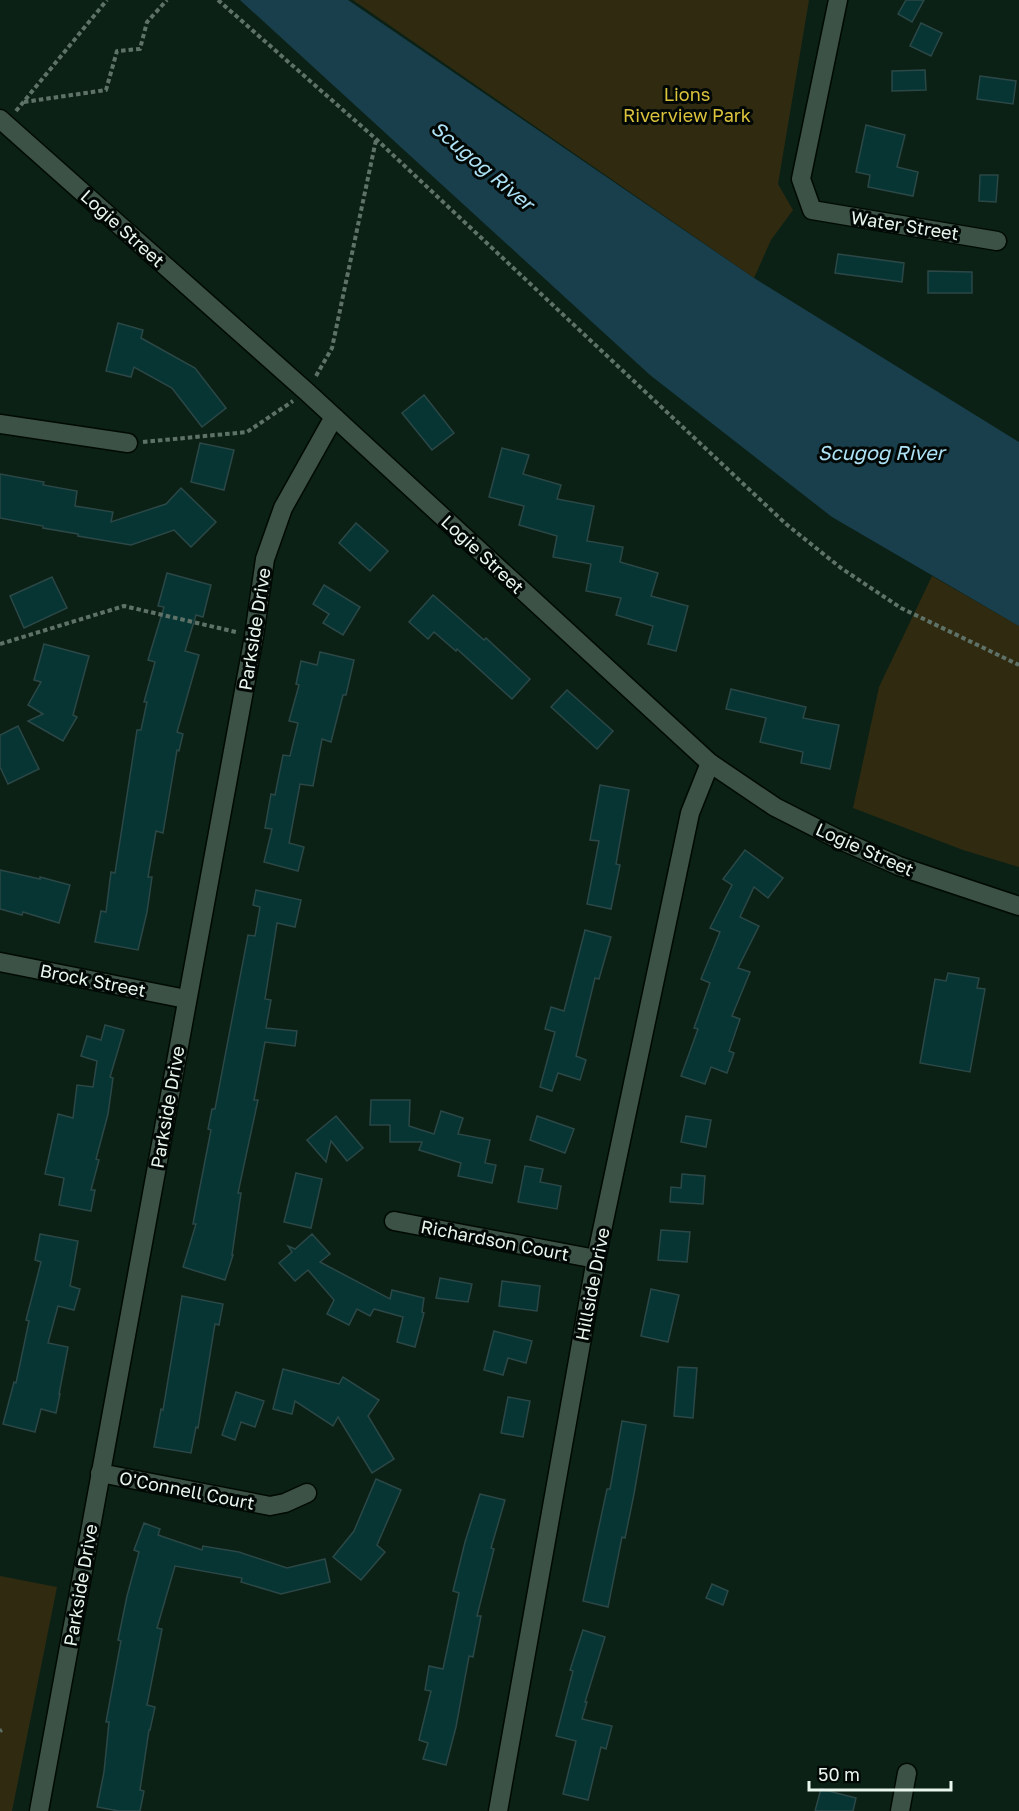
<svg xmlns="http://www.w3.org/2000/svg" width="1019" height="1811" font-family="'Golos Text',sans-serif">
<style>
.green{fill:#302b10}
.water{fill:#1a3f4c}
.building{fill:#073534;stroke:#2b4746;stroke-width:1.5}
.lines{fill:none;stroke-linecap:round;stroke-linejoin:round}
.minor-casing{stroke:#000a03;stroke-width:21}
.tertiary-casing{stroke:#000a03;stroke-width:21}
.path{stroke:#5f7268;stroke-width:4;stroke-dasharray:4.5 3;stroke-linecap:butt}
.minor{stroke:#3c5246;stroke-width:18}
.tertiary{stroke:#3c5246;stroke-width:18}
.labels{text-anchor:middle;dominant-baseline:central;stroke-width:6;stroke-linejoin:round;paint-order:stroke}
.park-label{font-size:18px;fill:#dbc33d;stroke:#020805}
.street-label{font-size:18px;fill:#e9f6ee;stroke:#020805}
.water-label{font-size:20px;font-style:italic;fill:#aee2f6;stroke:#020805}
</style>
<rect width="100%" height="100%" fill="#0b2116"/>
<!-- green -->
<g class="green">
<polygon points="353,0 809,0 778,184 793,210 771,240 754,278"/>
<polygon points="932,576 1019,626 1019,867 963,850 853,808 879,687"/>
<polygon points="0,1576 57,1587 12,1811 0,1811"/>
</g>
<!-- water -->
<polygon class="water" points="240,0 348,0 754,278 1019,442 1019,626 832,517 650,375"/>
<!-- building -->
<g class="building">
<polygon points="906,0 924,0 912,22 898,14"/>
<polygon points="921,23 942,33 931,56 910,46"/>
<polygon points="925,70 926,90 892,91 892,71"/>
<polygon points="980,76 1016,81 1013,104 977,99"/>
<polygon points="866,125 905,135 897,167 918,172 913,196 868,187 870,175 856,172"/>
<polygon points="980,175 998,175 996,202 979,201"/>
<polygon points="838,254 904,263 902,282 835,273"/>
<polygon points="928,271 972,272 972,293 928,293"/>
<polygon points="118,323 143,330 141,338 195,368 226,408 202,427 172,388 134,367 131,377 106,371"/>
<polygon points="424,395 454,433 432,450 402,413"/>
<polygon points="200,443 234,450 224,490 191,482"/>
<polygon points="502,448 529,455 523,474 561,485 557,499 594,506 587,541 623,547 620,562 658,573 651,596 688,606 676,651 648,644 653,626 616,615 621,598 586,591 591,564 553,557 557,536 519,525 524,506 489,497"/>
<polygon points="0,474 44,482 43,485 77,491 75,506 113,512 111,522 166,504 181,488 216,522 191,547 174,530 131,545 78,536 78,534 43,528 43,526 0,518"/>
<polygon points="356,523 388,551 370,571 339,543"/>
<polygon points="167,573 211,585 203,617 196,615 185,651 199,655 177,732 183,734 179,751 177,750 163,833 156,831 148,877 152,877 147,912 138,950 95,942 101,911 106,912 111,872 115,873 137,730 141,730 147,702 144,702 155,662 148,660 164,607 158,606"/>
<polygon points="52,577 67,608 24,628 10,596"/>
<polygon points="324,585 360,607 343,635 323,623 329,614 313,604"/>
<polygon points="433,595 484,640 486,638 530,679 512,699 457,649 456,651 434,632 428,639 409,622"/>
<polygon points="44,644 89,656 73,715 77,717 63,741 28,721 43,714 28,705 41,682 34,680"/>
<polygon points="320,652 354,660 346,695 343,695 331,742 322,739 313,786 300,784 289,843 304,847 298,871 264,862 272,829 265,828 271,794 275,795 283,755 290,756 298,723 289,721 299,685 296,684 301,661 317,665"/>
<polygon points="731,689 806,707 803,718 839,725 830,769 801,763 803,752 760,742 766,718 726,709"/>
<polygon points="567,690 613,731 597,749 551,707"/>
<polygon points="18,726 39,769 8,784 0,767 0,735"/>
<polygon points="600,785 629,790 616,864 620,865 611,909 587,904 599,841 590,840"/>
<polygon points="745,850 783,878 768,898 754,887 740,917 759,926 738,968 750,972 732,1016 740,1019 729,1051 734,1053 727,1073 711,1067 705,1084 681,1076 698,1029 694,1028 710,983 701,979 720,932 710,928 732,885 723,879"/>
<polygon points="0,870 40,879 40,877 70,885 59,923 23,912 22,915 0,909"/>
<polygon points="256,890 301,900 295,927 277,923 265,999 271,1000 266,1028 297,1031 295,1046 265,1042 254,1100 258,1100 238,1193 241,1193 232,1255 233,1255 225,1280 183,1267 196,1224 193,1224 197,1202 211,1130 208,1129 212,1109 215,1109 248,935 255,936 260,907 253,905"/>
<polygon points="585,930 611,937 599,979 595,978 576,1056 586,1060 580,1080 558,1073 552,1091 540,1087 555,1032 545,1029 551,1007 564,1011"/>
<polygon points="948,973 979,978 977,988 985,989 970,1072 920,1063 935,979 946,981"/>
<polygon points="105,1025 124,1030 110,1077 113,1078 108,1114 96,1159 99,1160 91,1190 95,1190 91,1211 59,1205 64,1178 45,1174 58,1114 73,1118 77,1085 93,1087 97,1061 81,1056 87,1036 101,1040"/>
<polygon points="371,1100 410,1100 409,1126 434,1134 441,1111 463,1118 458,1134 490,1140 485,1163 496,1165 492,1183 458,1176 461,1163 419,1150 422,1142 390,1142 390,1125 370,1125"/>
<polygon points="336,1116 363,1148 347,1161 331,1141 326,1162 307,1140"/>
<polygon points="537,1116 574,1129 565,1153 530,1140"/>
<polygon points="686,1116 711,1120 706,1147 681,1142"/>
<polygon points="525,1166 543,1169 540,1182 561,1186 557,1209 518,1202"/>
<polygon points="296,1173 322,1179 311,1228 284,1222"/>
<polygon points="682,1174 705,1176 703,1204 670,1202 671,1187 681,1188"/>
<polygon points="661,1230 690,1232 687,1262 658,1260"/>
<polygon points="40,1234 78,1241 70,1286 80,1289 74,1310 58,1306 48,1343 68,1347 59,1394 60,1394 56,1413 41,1409 35,1432 3,1424 14,1382 16,1383 29,1321 26,1320 41,1262 35,1260"/>
<polygon points="312,1234 330,1254 320,1262 390,1299 392,1290 424,1298 422,1312 424,1313 415,1347 397,1342 403,1317 374,1309 370,1316 357,1309 349,1325 327,1314 334,1300 308,1270 295,1281 279,1263 292,1252 288,1246 295,1249"/>
<polygon points="440,1278 472,1284 468,1302 436,1298"/>
<polygon points="502,1281 540,1286 537,1311 499,1306"/>
<polygon points="651,1289 679,1295 668,1342 641,1336"/>
<polygon points="182,1296 223,1304 219,1325 215,1324 198,1428 196,1427 191,1453 154,1447 161,1409 163,1410"/>
<polygon points="494,1331 532,1341 526,1363 508,1358 503,1375 484,1370"/>
<polygon points="678,1367 697,1368 693,1418 674,1416"/>
<polygon points="283,1369 339,1384 343,1377 379,1400 368,1416 394,1459 372,1473 338,1417 333,1426 295,1401 292,1414 273,1409"/>
<polygon points="236,1392 264,1401 255,1427 241,1422 235,1440 222,1435"/>
<polygon points="508,1397 530,1401 523,1437 501,1433"/>
<polygon points="622,1421 646,1425 634,1494 625,1538 622,1537 608,1607 583,1601 607,1489 610,1489"/>
<polygon points="376,1479 401,1490 377,1545 385,1552 361,1580 333,1557 354,1531"/>
<polygon points="480,1494 505,1500 491,1548 494,1549 477,1616 481,1616 473,1657 469,1656 456,1727 446,1765 423,1759 428,1743 419,1740 431,1691 425,1690 429,1666 443,1669 459,1593 453,1591 465,1542"/>
<polygon points="144,1523 160,1529 158,1535 202,1550 203,1546 239,1552 287,1568 325,1559 330,1582 281,1594 241,1582 242,1578 175,1566 157,1628 162,1629 147,1705 155,1707 150,1730 149,1730 140,1790 144,1791 140,1811 119,1811 97,1807 104,1772 109,1722 106,1722 121,1641 118,1640 127,1596 139,1552 134,1550"/>
<polygon points="712,1584 728,1591 723,1605 706,1598"/>
<polygon points="583,1630 605,1637 585,1702 587,1702 582,1719 612,1726 606,1749 601,1747 588,1800 563,1794 576,1741 556,1736 573,1671 570,1670"/>
<polygon points="821,1789 856,1798 853,1811 815,1811"/>
</g>
<g class="lines">
<!-- minor casing -->
<g class="minor-casing">
<g id="minor">
<polyline points="838,0 801,179 812,210 997,241"/>
<polyline points="0,424 128,443"/>
<polyline points="0,962 186,999"/>
<polyline points="394,1221 596,1259"/>
<polyline points="100,1473 270,1506 285,1503 307,1493"/>
<polyline points="39,1811 254,636 265,559 283,508 334,417"/>
<polyline points="498,1811 596,1259 690,813 710,763"/>
<polyline points="900,1811 907,1773"/>
</g>
</g>
<!-- tertiary casing -->
<g class="tertiary-casing">
<polyline id="tertiary" points="0,119 307,392 710,763 775,807 836,838 899,866 1019,906"/>
</g>
<!-- path -->
<g class="path">
<polyline points="218,0 376,139 786,524 841,568 901,608 1019,665"/>
<polyline points="24,102 106,90 117,51 140,49 147,22 167,0"/>
<polyline points="16,111 107,0"/>
<polyline points="316,376 332,348 376,140"/>
<polyline points="143,442 247,432 293,401"/>
<polyline points="0,644 124,606 236,632"/>
<polyline points="0,1731 2,1730"/>
</g>
<!-- minor -->
<use href="#minor" class="minor"/>
<!-- tertiary -->
<use href="#tertiary" class="tertiary"/>
</g>
<g class="labels">
<!-- park labels -->
<g class="park-label">
<text x="687" y="94">Lions<tspan x="687" dy="21">Riverview Park</tspan></text>
</g>
<!-- street labels -->
<g class="street-label">
<text transform="translate(905 225) rotate(9)">Water Street</text>
<text transform="translate(123 228) rotate(42)">Logie Street</text>
<text transform="translate(483 554) rotate(43)">Logie Street</text>
<text transform="translate(254 629) rotate(-81)">Parkside Drive</text>
<text transform="translate(865 849) rotate(24)">Logie Street</text>
<text transform="translate(93 980) rotate(11)">Brock Street</text>
<text transform="translate(167 1107) rotate(-80)">Parkside Drive</text>
<text transform="translate(495 1240) rotate(11)">Richardson Court</text>
<text transform="translate(592 1284) rotate(-79)">Hillside Drive</text>
<text transform="translate(187 1490) rotate(11)">O'Connell Court</text>
<text transform="translate(80 1585) rotate(-80)">Parkside Drive</text>
</g>
<!-- water labels -->
<g class="water-label">
<text transform="translate(483 165) rotate(40)">Scugog River</text>
<text x="881" y="452">Scugog River</text>
</g>
</g>
<!-- scale -->
<path d="M809 1781v9h142v-9" fill="none" stroke="#e9f6ee" stroke-width="3"/>
<text x="818" y="1781" font-size="18" fill="#e9f6ee" stroke="#020805" stroke-width="4.5" paint-order="stroke">50 m</text>
</svg>
